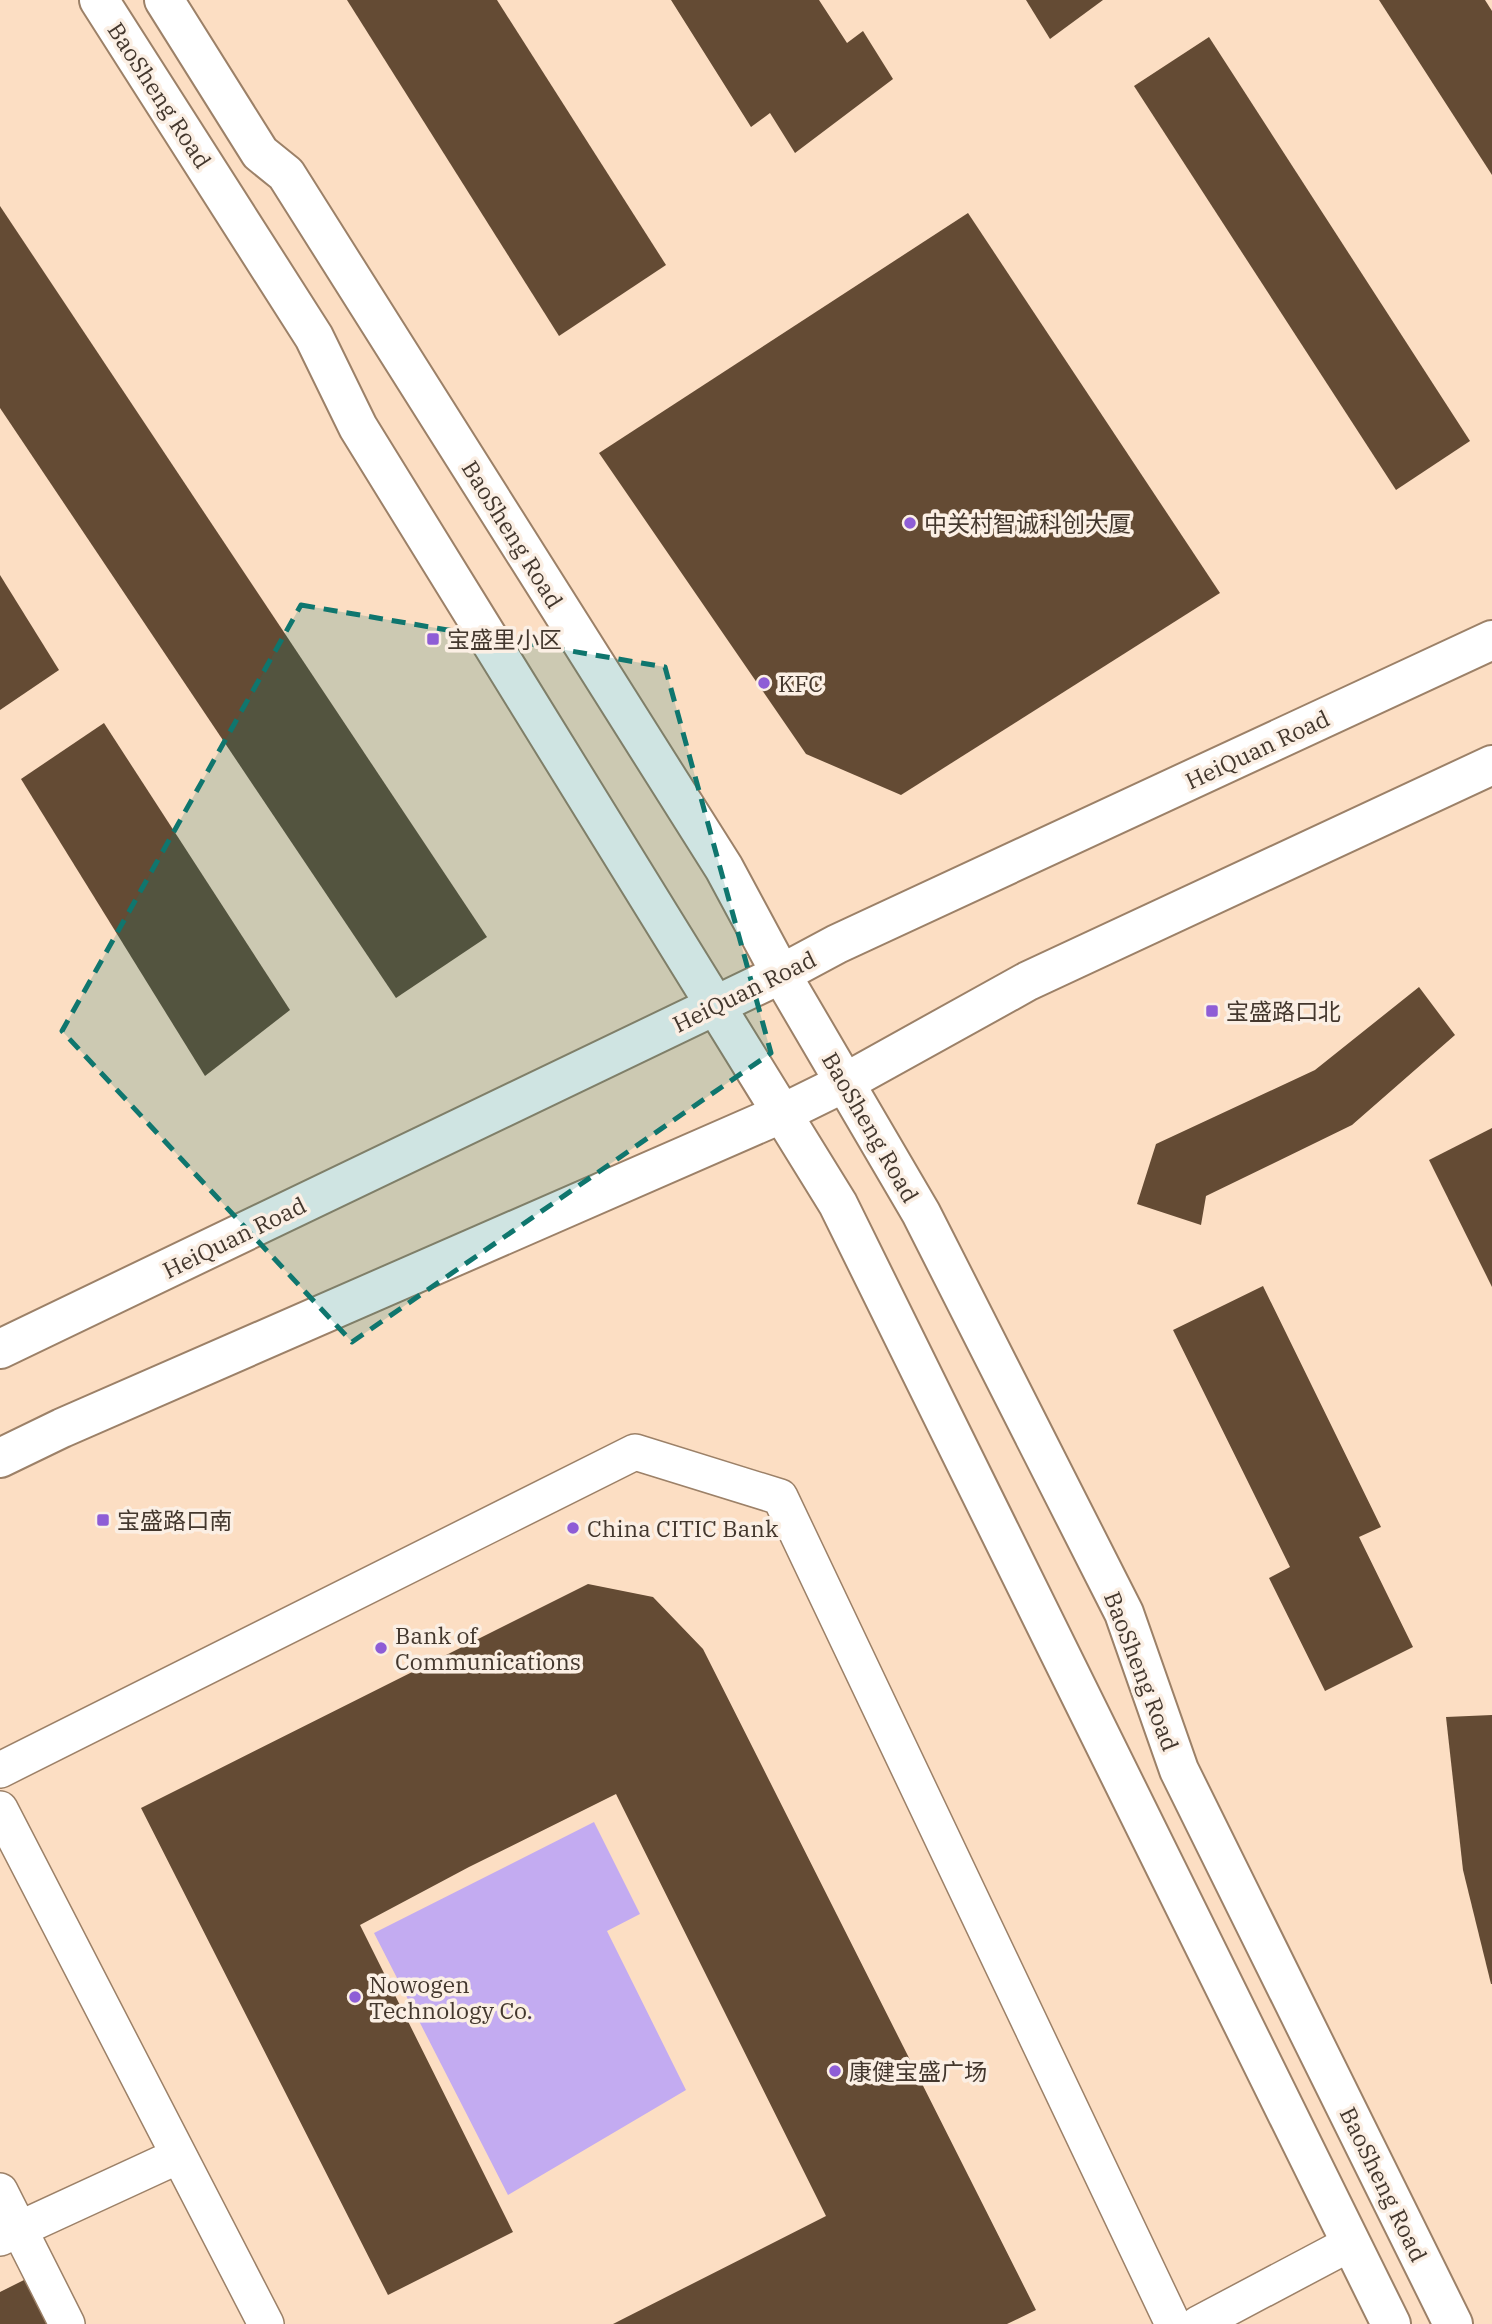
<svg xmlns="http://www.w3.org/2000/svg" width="1492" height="2324" font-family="'IBM Plex Serif','Noto Sans SC',serif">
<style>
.green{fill:#c3abf1}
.building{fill:#644b34}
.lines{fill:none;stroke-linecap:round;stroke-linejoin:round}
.minor-casing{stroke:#9c8168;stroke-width:38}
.tertiary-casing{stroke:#9c8168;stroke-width:42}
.primary-casing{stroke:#9c8168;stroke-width:42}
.minor{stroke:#fff;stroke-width:35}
.tertiary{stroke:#fff;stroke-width:38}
.primary{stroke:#fff;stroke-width:38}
.marked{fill:#0f766e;fill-opacity:0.2;stroke:#0f766e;stroke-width:5;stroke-dasharray:14 9;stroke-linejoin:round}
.poi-dot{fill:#8e5dd6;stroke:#fbefe4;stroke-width:2.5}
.labels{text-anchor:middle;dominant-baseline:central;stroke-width:7;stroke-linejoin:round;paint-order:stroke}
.street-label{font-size:23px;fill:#43372d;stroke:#fbefe4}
.poi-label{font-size:23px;fill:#43372d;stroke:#fbefe4;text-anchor:start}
</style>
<rect width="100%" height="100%" fill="#fcdec3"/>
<!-- green -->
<polygon class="green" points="594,1822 640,1914 607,1931 686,2090 508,2195 374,1933"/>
<!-- building -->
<g class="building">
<polygon points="347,0 497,0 666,265 559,336"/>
<polygon points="671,0 819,0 847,43 863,31 893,79 795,153 770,113 751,127"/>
<polygon points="1026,0 1103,0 1050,39"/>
<polygon points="1379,0 1485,0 1492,11 1492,175"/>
<polygon points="1209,37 1470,441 1396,490 1134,86"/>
<polygon points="0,206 487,937 396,998 0,408"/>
<polygon points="968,213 1220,593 901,795 806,754 599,453"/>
<polygon points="0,575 59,670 0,710"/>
<polygon points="104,723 290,1010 205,1076 21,779"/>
<polygon points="1419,987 1455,1035 1352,1125 1206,1196 1201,1225 1137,1204 1156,1144 1315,1070"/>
<polygon points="1492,1128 1492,1287 1429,1160"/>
<polygon points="1263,1286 1381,1527 1359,1537 1413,1647 1325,1691 1269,1578 1290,1567 1173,1330"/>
<polygon points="588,1584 653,1597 703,1649 1036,2310 1007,2324 613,2324 826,2216 616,1794 469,1867 360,1925 513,2232 388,2295 141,1808"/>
<polygon points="1492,1715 1492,1984 1491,1984 1463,1870 1446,1717"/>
<polygon points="28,2278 51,2324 0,2324 0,2292"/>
</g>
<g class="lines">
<!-- minor casing -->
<g class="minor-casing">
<g id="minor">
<polyline points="0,1770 635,1452 780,1497 1173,2324"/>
<polyline points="0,1809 266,2324"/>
<polyline points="0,2191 67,2324"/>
<polyline points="0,2238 178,2156"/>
<polyline points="1198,2324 1351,2243"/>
</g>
</g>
<!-- tertiary casing -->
<g class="tertiary-casing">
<g id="tertiary">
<polyline points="99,0 314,337 358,427 838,1204 1391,2324"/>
<polyline points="164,0 260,153 286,174 724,868 781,974 921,1213 1124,1613 1179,1770 1453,2324"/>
</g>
</g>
<!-- primary casing -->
<g class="primary-casing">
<g id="primary">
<polyline points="0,1349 781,974 837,944 1492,640"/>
<polyline points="0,1458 62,1428 783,1113 846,1082 1028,981 1492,765"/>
</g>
</g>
<!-- minor -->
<use href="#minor" class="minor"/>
<!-- tertiary -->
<use href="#tertiary" class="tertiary"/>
<!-- primary -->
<use href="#primary" class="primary"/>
</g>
<!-- marked area -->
<path class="marked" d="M301,605L665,667L771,1053L352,1342L62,1031Z"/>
<!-- markers -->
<g class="poi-dot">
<circle cx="910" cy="523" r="7"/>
<rect x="426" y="632" width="14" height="14" rx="3.5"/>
<circle cx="764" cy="683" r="7"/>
<rect x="1205" y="1004" width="14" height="14" rx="3.5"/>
<rect x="96" y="1513" width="14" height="14" rx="3.5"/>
<circle cx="573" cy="1528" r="7"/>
<circle cx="381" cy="1648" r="7"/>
<circle cx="355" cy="1997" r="7"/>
<circle cx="835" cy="2071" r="7"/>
</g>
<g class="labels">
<!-- street labels -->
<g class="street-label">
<text transform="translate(160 95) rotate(57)">BaoSheng Road</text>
<text transform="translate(513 534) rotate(58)">BaoSheng Road</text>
<text transform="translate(1257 749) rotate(-25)">HeiQuan Road</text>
<text transform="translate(744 991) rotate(-26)">HeiQuan Road</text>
<text transform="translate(871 1127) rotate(60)">BaoSheng Road</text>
<text transform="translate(234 1237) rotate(-26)">HeiQuan Road</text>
<text transform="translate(1142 1671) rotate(69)">BaoSheng Road</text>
<text transform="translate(1384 2184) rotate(64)">BaoSheng Road</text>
</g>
<!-- poi labels -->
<g class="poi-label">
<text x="924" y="523">中关村智诚科创大厦</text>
<text x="447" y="639">宝盛里小区</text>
<text x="778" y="683">KFC</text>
<text x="1226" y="1011">宝盛路口北</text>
<text x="117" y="1520">宝盛路口南</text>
<text x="587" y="1528">China CITIC Bank</text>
<text x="395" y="1635">Bank of<tspan x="395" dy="26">Communications</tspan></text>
<text x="369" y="1984">Nowogen<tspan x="369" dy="26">Technology Co.</tspan></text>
<text x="849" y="2071">康健宝盛广场</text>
</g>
</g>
</svg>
